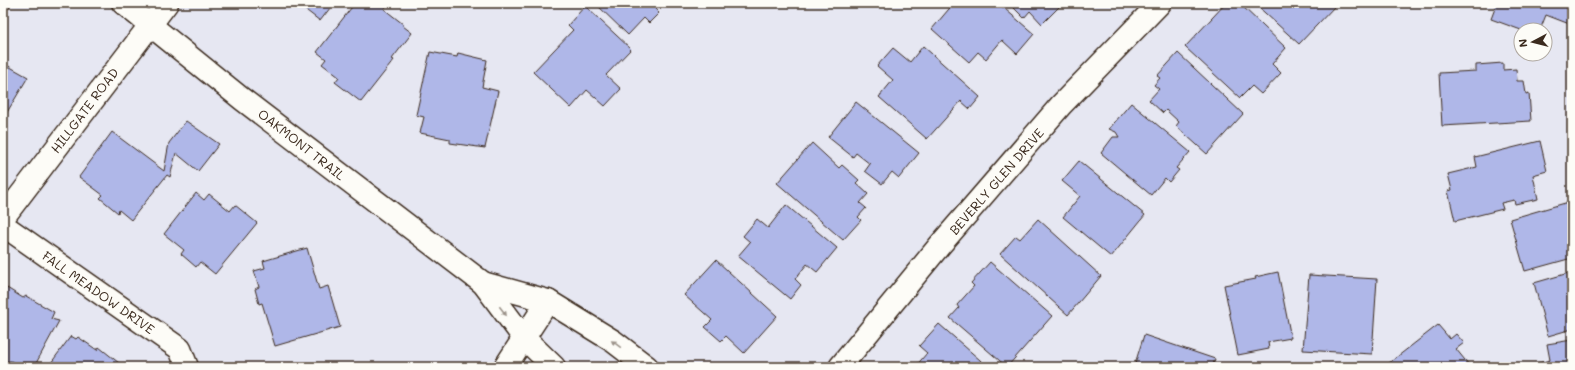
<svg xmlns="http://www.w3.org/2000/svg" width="1575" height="370" font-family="Mali,sans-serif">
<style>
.building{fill:#afb7e8;stroke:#3b2a1e}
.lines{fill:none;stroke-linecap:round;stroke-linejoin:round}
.minor-casing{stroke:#3b2a1e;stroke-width:25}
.tertiary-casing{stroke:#3b2a1e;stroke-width:25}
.minor{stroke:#fdfcf7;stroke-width:22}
.tertiary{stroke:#fdfcf7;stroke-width:22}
.oneway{fill:#9c938a}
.labels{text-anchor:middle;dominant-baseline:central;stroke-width:3;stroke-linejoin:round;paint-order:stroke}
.street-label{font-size:13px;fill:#3b2a1e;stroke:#fdfcf7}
</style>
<rect width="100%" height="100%" fill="#e6e7f2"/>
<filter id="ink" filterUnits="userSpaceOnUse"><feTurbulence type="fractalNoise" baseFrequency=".025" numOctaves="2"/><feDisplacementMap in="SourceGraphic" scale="8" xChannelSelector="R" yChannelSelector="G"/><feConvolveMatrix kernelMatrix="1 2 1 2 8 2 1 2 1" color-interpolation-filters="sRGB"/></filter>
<g filter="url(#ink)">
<!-- building -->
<g class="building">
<polygon points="3,3 11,4 3,17"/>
<polygon points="291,3 334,3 320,21 298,4 296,7"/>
<polygon points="355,3 388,3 384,9 403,24 403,26 412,33 392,59 394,60 361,102 335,82 339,77 322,64 326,59 317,52"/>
<polygon points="595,3 662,3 655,9 659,13 649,23 644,18 628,35"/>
<polygon points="954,3 998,3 1034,34 1017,54 1002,40 986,59 978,52 969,62 932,29"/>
<polygon points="1009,3 1061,3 1062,4 1042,24 1030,11 1024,18"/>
<polygon points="1226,3 1239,3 1286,48 1272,64 1281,73 1261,94 1252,86 1240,98 1185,47"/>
<polygon points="1254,3 1332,3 1335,6 1299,44"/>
<polygon points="1497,3 1572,3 1572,25 1546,15 1540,30 1521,30 1491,19"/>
<polygon points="585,6 631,49 606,75 621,89 605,106 587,90 571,108 533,72 573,30 568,25"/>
<polygon points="923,46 980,97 970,109 961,101 927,139 879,97 893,80 877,66 893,48 910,62"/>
<polygon points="430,52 457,57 458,53 487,60 482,87 498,91 485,148 450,143 450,139 420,133 424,117 416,115"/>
<polygon points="1178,53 1243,114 1207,154 1176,126 1179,122 1166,110 1163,113 1149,100 1159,89 1154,85 1160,78 1157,76"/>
<polygon points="3,63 28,77 3,119"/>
<polygon points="1503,63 1503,70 1516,69 1517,81 1524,81 1526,94 1529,93 1531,121 1442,126 1439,73 1476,71 1476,65"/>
<polygon points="856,102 919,153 899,178 892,172 882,184 865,171 870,164 856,153 853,157 828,137"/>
<polygon points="1131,103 1190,152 1176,168 1179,170 1169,182 1165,178 1151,195 1101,153 1113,137 1119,137 1116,132 1109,129"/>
<polygon points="186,121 219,144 198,171 176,153 170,177 167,175 131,220 119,210 118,213 100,198 103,195 79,177 112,132 164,171 169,143"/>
<polygon points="1540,141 1547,171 1533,175 1538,199 1515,204 1514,200 1501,203 1503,209 1455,221 1448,191 1452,190 1448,174 1477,167 1475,157"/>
<polygon points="812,143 839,168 842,165 859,180 856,183 868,194 860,203 866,208 858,217 861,220 843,240 777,183"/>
<polygon points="1079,161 1145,215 1111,257 1063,217 1080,196 1062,181"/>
<polygon points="196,193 204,200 209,194 230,211 235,205 257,223 215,274 200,262 196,267 181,254 184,250 164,234"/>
<polygon points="1572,201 1572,258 1525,271 1510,219"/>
<polygon points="786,205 837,248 817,272 807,264 795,279 801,285 790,299 738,256 750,242 743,236 757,219 768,228"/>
<polygon points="1038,219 1101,276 1068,315 1000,254 1016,236 1020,239"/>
<polygon points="307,248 319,289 328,286 340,327 275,346 262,303 259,304 255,289 259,287 254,271 265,268 263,261"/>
<polygon points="716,260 777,316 744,353 726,336 721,341 705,327 712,320 684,295"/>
<polygon points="990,262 1052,316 1007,367 950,318 959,308 957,305 974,286 971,283"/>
<polygon points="1278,272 1291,338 1268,342 1269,349 1238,355 1224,285 1256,279 1255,277"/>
<polygon points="1572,272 1572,329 1548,336 1534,283"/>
<polygon points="1309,275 1377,279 1372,354 1303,350"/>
<polygon points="7,288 23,298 26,296 54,312 51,319 59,321 34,367 21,367 11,361 3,362 3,295"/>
<polygon points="939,324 988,367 915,367 927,353 919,346"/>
<polygon points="1438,325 1450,339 1456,334 1464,343 1456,349 1469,365 1466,367 1384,367"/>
<polygon points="1144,335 1215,359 1212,367 1134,367"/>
<polygon points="71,336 76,339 78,337 97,350 99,347 124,367 48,367"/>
<polygon points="1572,340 1572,367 1540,367 1539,363 1550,360 1547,344"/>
<polygon points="329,364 330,367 277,367 276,365"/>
</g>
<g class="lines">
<!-- minor casing -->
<g class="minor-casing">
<g id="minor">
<polyline points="3,218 167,3"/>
<polyline points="3,225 180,349 187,367"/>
<polyline points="548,301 613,341 647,367"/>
<polyline points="524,338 554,367"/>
<polyline points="840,367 940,245 1061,105 1160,3"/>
</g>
</g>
<!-- tertiary casing -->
<g class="tertiary-casing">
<g id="tertiary">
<polyline points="123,3 242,99 483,283 524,338"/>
<polyline points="483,283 548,301 505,367"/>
</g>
</g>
<!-- minor -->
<use href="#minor" class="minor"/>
<!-- tertiary -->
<use href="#tertiary" class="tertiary"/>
</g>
<!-- one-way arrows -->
<defs><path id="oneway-solid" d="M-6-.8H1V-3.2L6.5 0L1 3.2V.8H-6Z"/></defs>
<g class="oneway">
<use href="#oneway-solid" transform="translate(503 311) rotate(53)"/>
<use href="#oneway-solid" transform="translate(616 344) rotate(-144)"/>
</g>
</g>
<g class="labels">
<!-- street labels -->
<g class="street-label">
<text transform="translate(84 110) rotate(-53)">HILLGATE ROAD</text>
<text transform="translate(302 144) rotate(38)">OAKMONT TRAIL</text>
<text transform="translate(996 181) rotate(-49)">BEVERLY GLEN DRIVE</text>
<text transform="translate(99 292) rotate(35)">FALL MEADOW DRIVE</text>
</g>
</g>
<!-- margin -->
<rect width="1575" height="370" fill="none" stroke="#fdfcf7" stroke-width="16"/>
<rect x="8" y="8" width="1559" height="354" fill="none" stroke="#3b2a1e" stroke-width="1.5" filter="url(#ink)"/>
<!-- north arrow -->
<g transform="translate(1533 42) rotate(263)"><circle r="19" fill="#fdfcf7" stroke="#afa8a0"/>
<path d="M0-3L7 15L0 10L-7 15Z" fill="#3b2a1e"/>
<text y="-6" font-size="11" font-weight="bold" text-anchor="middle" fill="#3b2a1e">N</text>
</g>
</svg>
